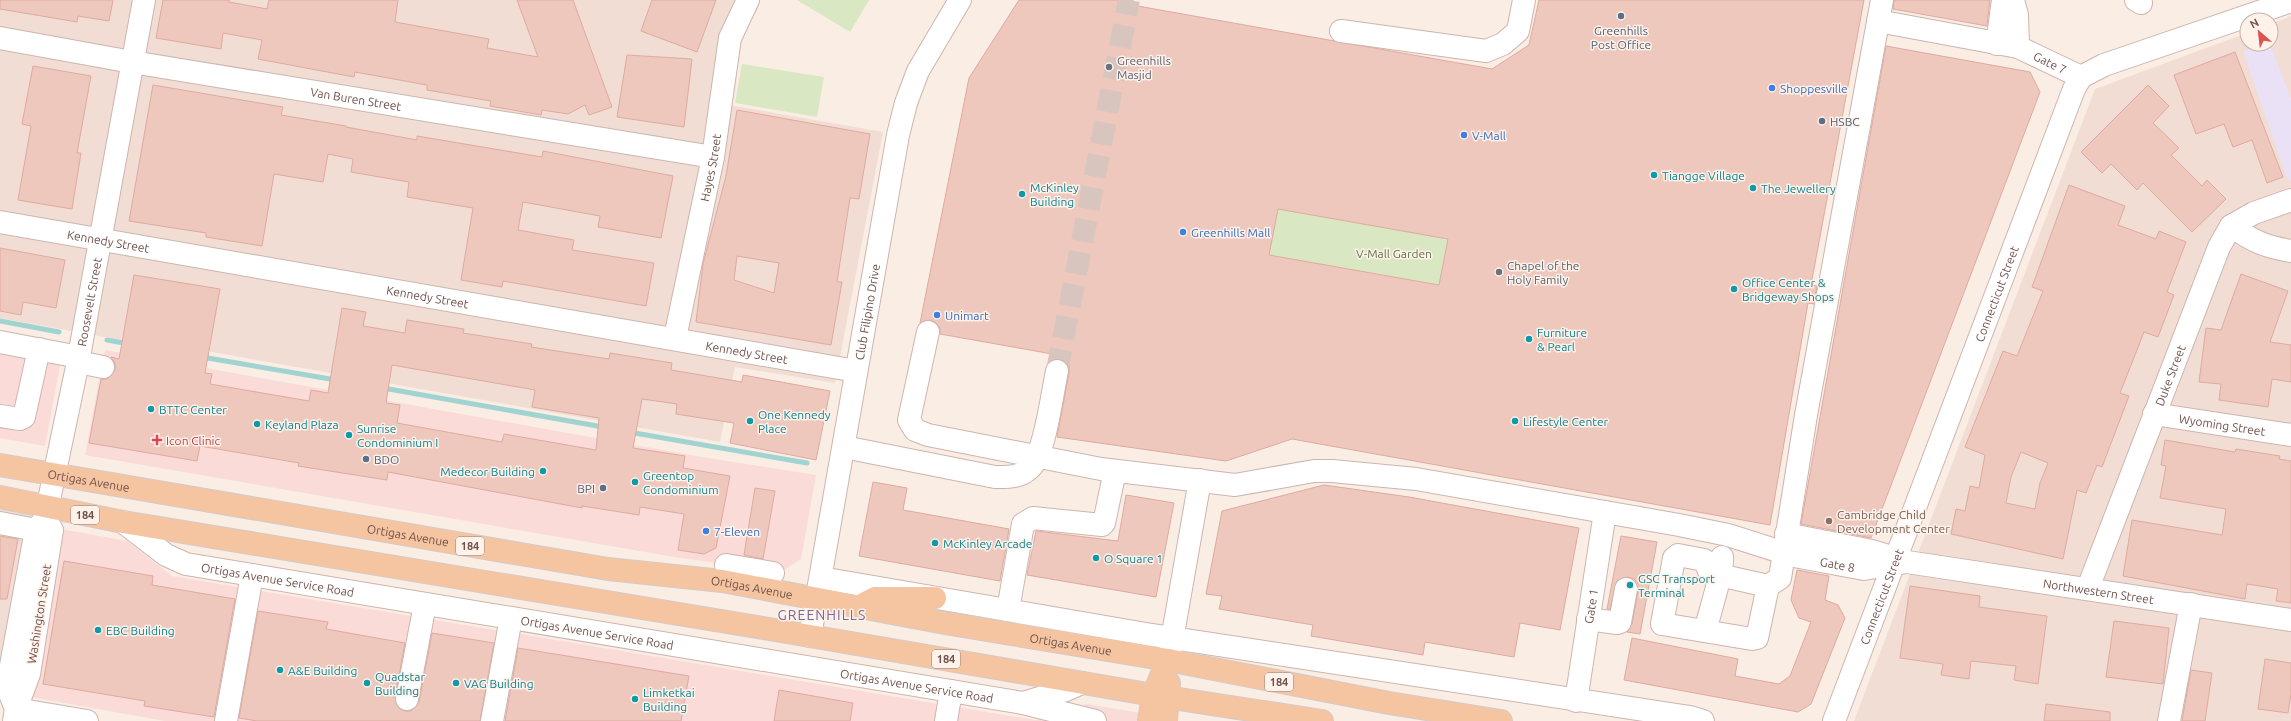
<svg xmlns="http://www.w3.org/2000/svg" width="2291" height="721" font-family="Ubuntu,sans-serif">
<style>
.residential{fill:#f1ddd3}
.commercial{fill:#fadbd8}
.education{fill:#eae1f7}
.green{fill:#d9e7c3}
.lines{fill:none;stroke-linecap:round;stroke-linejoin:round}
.stream{stroke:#a1d3d1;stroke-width:5}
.building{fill:#eec7bd;stroke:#dfaa9f;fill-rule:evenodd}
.minor-tunnel{stroke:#d8c6be;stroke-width:22;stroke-dasharray:22 11;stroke-linecap:butt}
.minor-casing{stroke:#cdb5ae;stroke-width:24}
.major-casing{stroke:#d4cbc9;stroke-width:24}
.minor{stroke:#fff;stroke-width:22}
.major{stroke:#f5c4a1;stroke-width:22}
.service-dot{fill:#5c6f8a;stroke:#fef2ea;stroke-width:1.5}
.worship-dot{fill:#6b7280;stroke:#fef2ea;stroke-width:1.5}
.shop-dot{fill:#3f7fe0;stroke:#fef2ea;stroke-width:1.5}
.culture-dot{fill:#0f9aa8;stroke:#fef2ea;stroke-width:1.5}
.health-dot{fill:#e0444e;stroke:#fef2ea;stroke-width:1.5}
.education-dot{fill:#8d6e63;stroke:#fef2ea;stroke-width:1.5}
.labels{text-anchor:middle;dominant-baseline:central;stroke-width:3;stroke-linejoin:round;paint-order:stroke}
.shield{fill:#fef2ea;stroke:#9b817b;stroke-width:1}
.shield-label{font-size:11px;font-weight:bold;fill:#71514b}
.service-label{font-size:12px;fill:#4e5e75;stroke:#fef2ea;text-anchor:start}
.worship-label{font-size:12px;fill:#5b616d;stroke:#fef2ea;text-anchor:start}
.street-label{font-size:12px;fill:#71514b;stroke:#fef2ea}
.shop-label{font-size:12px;fill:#366cbe;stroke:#fef2ea;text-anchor:start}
.culture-label{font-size:12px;fill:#0d838f;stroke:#fef2ea;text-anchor:start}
.park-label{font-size:12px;fill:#5e7644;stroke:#fef2ea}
.health-label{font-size:12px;fill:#be3a42;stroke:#fef2ea;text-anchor:start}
.education-label{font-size:12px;fill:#785e54;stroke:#fef2ea;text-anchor:start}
.quarter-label{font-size:14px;letter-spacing:1px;fill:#7c6794;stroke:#fef2ea}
</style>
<rect width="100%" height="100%" fill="#faede4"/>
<!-- residential -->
<g class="residential">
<polygon points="0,0 754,0 741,21 730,105 883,132 835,383 735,367 720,442 122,336 121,340 0,318"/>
<polygon points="2291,16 2291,721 1854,721 2095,89 2247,33 2247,44 2271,44 2271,24"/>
<polygon points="0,508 32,513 0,670"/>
</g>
<!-- commercial -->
<g class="commercial">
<polygon points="0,333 64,344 45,446 0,438"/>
<polygon points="105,350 696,456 816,475 801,559 781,572 674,557 85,455"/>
<polygon points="61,529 127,541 172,576 1035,720 1087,704 1141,713 1139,721 165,721 31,697"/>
</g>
<!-- education -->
<polygon class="education" points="2263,44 2270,44 2291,99 2291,179 2288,181 2243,51"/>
<!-- green -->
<g class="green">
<polygon points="797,0 869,0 850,32"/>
<polygon points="742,64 824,77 817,117 735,103"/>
<polygon points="1278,209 1448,239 1439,285 1269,255"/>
</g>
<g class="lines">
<!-- stream -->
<g class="stream">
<polyline points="0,321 59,332"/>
<polyline points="107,340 129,344"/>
<polyline points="202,357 336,380"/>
<polyline points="383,388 603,427"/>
<polyline points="629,432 807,463"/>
</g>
</g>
<!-- building -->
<g class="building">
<polygon points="0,0 113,0 109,21 78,16 77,22 0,9"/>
<polygon points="163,0 229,0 229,2 267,9 269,0 398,0 395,22 489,39 487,48 538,57 517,0 573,0 612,107 589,115 585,105 568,114 542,110 541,115 490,106 491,101 427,90 427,85 355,72 354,77 258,59 262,40 223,33 221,49 156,38"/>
<polygon points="652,0 716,0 697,52 641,31"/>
<path d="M1019,0H1133L1132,5L1492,69L1529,45L1539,0H1864L1811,285L1817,286L1814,304L1808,303L1770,525L1292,439L1226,461L1057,437L1069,373V357L940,334V328L936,323L930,320L920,323L969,78ZM1278,209L1448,239L1439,285L1269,255Z"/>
<polygon points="1894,0 1990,0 1987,26 1893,9"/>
<polygon points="1886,46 2030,72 2040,92 1871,538 1801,524"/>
<polygon points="2235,52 2283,177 2267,183 2252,140 2233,147 2224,124 2196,134 2174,75"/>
<polygon points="627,55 692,59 684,127 617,117"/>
<polygon points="33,66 91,76 77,153 81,153 72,209 18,200 31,126 22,124"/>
<polygon points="153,85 283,107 281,115 346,126 346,127 417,140 417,136 542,157 543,151 673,176 661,238 598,227 600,216 523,202 518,230 574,240 572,250 654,263 646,306 503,281 502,287 461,280 473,208 407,197 409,182 351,172 353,159 328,154 323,182 274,174 262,246 206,237 206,233 129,221"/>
<polygon points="2148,85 2169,106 2153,123 2179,148 2171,155 2202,186 2207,180 2226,199 2192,232 2143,183 2137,190 2111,164 2102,173 2081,152"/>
<path d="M737,110L870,134L859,199L850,198L837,282H842L831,345L696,322L703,264L726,176ZM737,256L779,263L774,293L734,280Z"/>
<path d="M2069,185L2125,206L2118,225L2156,239L2159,231L2186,242L2167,292L2174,295L2158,337L2144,332L2120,393L2129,396L2102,467L2097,465L2086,493L2077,490L2063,559L1951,534L1956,509L1965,511L1970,486L1979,488L1985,455L1965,447L2003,351L2017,356L2043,291L2032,287ZM2021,452L2048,463L2040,483L2035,509L2006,503L2011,477Z"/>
<polygon points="0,248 65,260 56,308 23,302 21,315 0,311"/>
<polygon points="2241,274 2288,291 2270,342 2291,345 2291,382 2272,379 2268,407 2219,400 2221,384 2199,382 2206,328 2221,330"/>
<path d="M134,275L220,289L205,373L212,374L210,384L309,401L311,390L328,393L342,308L366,312L363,326L405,333L407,320L464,329L463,333L532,344L531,347L609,359L610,353L672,363L671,370L742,382L743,375L830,391L816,460L730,443L734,423L676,414L677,404L642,399L633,448L685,456L683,468L730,476L716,548L704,554L678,550L684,514L640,507L639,515L582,506V508L388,472L387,480L298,466L299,463L200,446L197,461L89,443L101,379H107L115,370V363L111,357L119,359ZM392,365L535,390L532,407L599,418L596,450L504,434L502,442L397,423L400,405L386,403Z"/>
<polygon points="2165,440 2235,452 2236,449 2280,456 2279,459 2291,461 2291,603 2276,601 2278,589 2247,584 2245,599 2123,576 2132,520 2222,535 2226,509 2160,498 2166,466 2161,465"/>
<polygon points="873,482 907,488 903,510 1009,529 1000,581 859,556"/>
<polygon points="1324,485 1409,497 1579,528 1560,630 1520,623 1514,657 1425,642 1423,655 1311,636 1313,625 1219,609 1222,596 1206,594 1222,511"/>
<polygon points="755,488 775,491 763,559 744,555"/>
<polygon points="1126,495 1174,503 1156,597 1027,575 1036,531 1118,541"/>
<polygon points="0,536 18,539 7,599 0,599"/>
<polygon points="1621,536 1657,542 1640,634 1627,632 1632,624 1638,591 1638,584 1634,579 1628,577 1617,581 1610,609 1607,609"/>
<polygon points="64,561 153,576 152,585 235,599 214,717 144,706 145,701 43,684"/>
<polygon points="1797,570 1829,576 1825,600 1838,605 1845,618 1811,704 1798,712 1624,680 1632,638 1738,659 1735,676 1779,684 1790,676 1811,622 1799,618 1791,600"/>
<polygon points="1910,586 1980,596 1979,607 2047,616 2038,684 2014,680 2016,666 1971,661 1969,679 1941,675 1943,664 1900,658"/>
<polygon points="258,611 328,622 326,629 405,643 395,697 399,708 405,711 411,711 419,702 432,633 494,643 480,721 257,721 239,718"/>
<polygon points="2114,621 2169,628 2163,684 2106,677"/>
<polygon points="518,648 689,676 681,721 505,721"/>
<polygon points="2265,659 2291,663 2291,693 2288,713 2258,709"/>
<polygon points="2191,670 2212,673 2205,721 2182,721"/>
<polygon points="779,690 853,703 850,721 774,721"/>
<polygon points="2046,704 2110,712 2110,721 2044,721"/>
</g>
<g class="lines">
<!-- minor-tunnel -->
<polyline class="minor-tunnel" points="1057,371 1129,0"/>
<!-- minor casing -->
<g class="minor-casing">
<g id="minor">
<polyline points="2013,0 2017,15 2018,47"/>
<polyline points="2136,0 2141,3"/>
<path id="s1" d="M1878,21L2018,47L2081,77"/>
<polyline points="1341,31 1486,51 1503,44 1518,31 1524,0"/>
<path id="s2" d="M0,38L132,62L713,157"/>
<polyline points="1997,44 2003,0"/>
<path id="s3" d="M0,222L856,371"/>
<path d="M2231,226C2252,241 2266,247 2291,251"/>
<path id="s4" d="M928,332L909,420L915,430L928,435L1101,469L1235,485L1314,471H1332L1416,479L1679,525L1728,535L1794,556L1864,569L1907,562"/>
<path id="s5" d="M675,338L713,157L730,38L748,0"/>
<polyline points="0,342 79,357"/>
<polyline points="78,362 103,367"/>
<path id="s6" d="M2154,414L2291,435"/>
<polyline points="0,416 20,419 24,417 39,349"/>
<path d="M844,447L995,477C1007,477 1020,478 1030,468C1045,454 1052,394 1057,371"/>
<polyline points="45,519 52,530 29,674 16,709 87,721"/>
<path id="s7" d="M123,522L166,555L186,564L1023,703L1066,690L1082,683"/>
<polyline points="0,523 36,530"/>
<path id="s8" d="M1786,534L1872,551L1907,562L2291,620"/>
<polygon points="1678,555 1704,560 1710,573 1768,586 1757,638 1752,639 1662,624 1674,558"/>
<polyline points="726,565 773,573"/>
<polyline points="821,578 1146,634 1690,717 1703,721"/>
<polyline points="1768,586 1780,578 1806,415 1882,0"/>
<path id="s9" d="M2088,588L2219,247L2231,226L2254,213L2291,200"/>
<polyline points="1008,610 1023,524 1033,518 1102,525 1104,523 1115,471"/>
<polyline points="1588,619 1617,623 1620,622 1626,589"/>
<path d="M1705,631C1709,615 1724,568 1722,557"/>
<path id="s10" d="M810,636L898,135L906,103L918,71L960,0"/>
<polyline points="1170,651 1200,480"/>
<polyline points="407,699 425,604"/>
<path id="s11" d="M1576,701L1605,512"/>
<polyline points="1023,703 1095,721"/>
<path id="s12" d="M14,721L16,709L8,689L10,671L36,530L45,519L78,362L144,0"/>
<polyline points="226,721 252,575"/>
<polyline points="492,721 511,618"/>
<polyline points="946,721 951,691"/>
<path id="s13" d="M1834,721L2074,89L2081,77L2104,65L2291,1"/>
<polyline points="2169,721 2191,604"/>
</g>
</g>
<!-- major casing -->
<g class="major-casing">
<g id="major">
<path id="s14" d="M0,465L608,569L722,581L945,623L1168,660L1389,703L1501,721"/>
<polyline points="0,497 123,522 775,630 1153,695 1322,721"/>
<polyline points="865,603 875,598 935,598"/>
<polyline points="1149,721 1153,695 1168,660"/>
<polyline points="1166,721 1169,683"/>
</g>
</g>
<!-- minor -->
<use href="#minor" class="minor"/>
<!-- major -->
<use href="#major" class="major"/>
</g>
<!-- markers -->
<g class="service-dot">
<circle cx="1621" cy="16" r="4"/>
<circle cx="1822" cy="121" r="4"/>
<circle cx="366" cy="459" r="4"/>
<circle cx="603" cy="488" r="4"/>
</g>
<g class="worship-dot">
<circle cx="1109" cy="67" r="4"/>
<circle cx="1499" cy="272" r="4"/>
</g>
<g class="shop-dot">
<circle cx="1772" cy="88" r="4"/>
<circle cx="1464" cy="135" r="4"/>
<circle cx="1183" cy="232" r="4"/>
<circle cx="937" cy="315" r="4"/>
<circle cx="706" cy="531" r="4"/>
</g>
<g class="culture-dot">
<circle cx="1654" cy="175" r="4"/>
<circle cx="1753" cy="188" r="4"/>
<circle cx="1022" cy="194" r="4"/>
<circle cx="1734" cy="289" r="4"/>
<circle cx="1529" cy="339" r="4"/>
<circle cx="151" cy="409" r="4"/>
<circle cx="750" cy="421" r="4"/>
<circle cx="1515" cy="421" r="4"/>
<circle cx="257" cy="424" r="4"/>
<circle cx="349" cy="435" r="4"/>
<circle cx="543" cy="471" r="4"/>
<circle cx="635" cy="482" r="4"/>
<circle cx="935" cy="543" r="4"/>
<circle cx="1096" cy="558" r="4"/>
<circle cx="1630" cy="585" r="4"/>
<circle cx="98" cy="630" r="4"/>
<circle cx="280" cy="670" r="4"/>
<circle cx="367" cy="683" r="4"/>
<circle cx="456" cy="683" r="4"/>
<circle cx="635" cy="699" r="4"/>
</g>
<path class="health-dot" d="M155 434h4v4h4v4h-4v4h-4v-4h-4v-4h4z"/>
<circle class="education-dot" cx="1829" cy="521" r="4"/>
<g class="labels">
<!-- shield labels -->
<g class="shield">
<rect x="71" y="506" width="28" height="18" rx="3"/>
<rect x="456" y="537" width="28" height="18" rx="3"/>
<rect x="932" y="650" width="28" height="18" rx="3"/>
<rect x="1265" y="673" width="28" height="18" rx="3"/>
</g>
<g class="shield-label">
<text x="85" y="515">184</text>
<text x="470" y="546">184</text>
<text x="946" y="659">184</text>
<text x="1279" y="682">184</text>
</g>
<!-- service labels -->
<g class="service-label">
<text x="1621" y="30" text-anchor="middle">Greenhills<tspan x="1621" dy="14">Post Office</tspan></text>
<text x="1830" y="121">HSBC</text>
<text x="374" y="459">BDO</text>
<text x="595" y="488" text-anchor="end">BPI</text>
</g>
<!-- worship labels -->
<g class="worship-label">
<text x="1117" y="60">Greenhills<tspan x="1117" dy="14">Masjid</tspan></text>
<text x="1507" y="265">Chapel of the<tspan x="1507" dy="14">Holy Family</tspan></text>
</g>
<!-- street labels -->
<g class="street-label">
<text stroke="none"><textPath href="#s1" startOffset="178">Gate 7</textPath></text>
<text stroke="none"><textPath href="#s2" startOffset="361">Van Buren Street</textPath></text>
<text stroke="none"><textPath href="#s5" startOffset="174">Hayes Street</textPath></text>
<text stroke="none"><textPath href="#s3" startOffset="110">Kennedy Street</textPath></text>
<text stroke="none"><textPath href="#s13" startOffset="457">Connecticut Street</textPath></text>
<text stroke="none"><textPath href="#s3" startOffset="434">Kennedy Street</textPath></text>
<text stroke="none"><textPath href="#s12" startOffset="431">Roosevelt Street</textPath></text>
<text stroke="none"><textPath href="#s10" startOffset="329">Club Filipino Drive</textPath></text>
<text stroke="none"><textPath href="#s3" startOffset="758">Kennedy Street</textPath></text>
<text stroke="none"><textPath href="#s9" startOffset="228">Duke Street</textPath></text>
<text stroke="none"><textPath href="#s6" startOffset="69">Wyoming Street</textPath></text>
<text stroke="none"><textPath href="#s14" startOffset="90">Ortigas Avenue</textPath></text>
<text stroke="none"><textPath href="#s14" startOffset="414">Ortigas Avenue</textPath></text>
<text stroke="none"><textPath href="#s4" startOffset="1040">Gate 8</textPath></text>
<text stroke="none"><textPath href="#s7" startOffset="169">Ortigas Avenue Service Road</textPath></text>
<text stroke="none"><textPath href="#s14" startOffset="762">Ortigas Avenue</textPath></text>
<text stroke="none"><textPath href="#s8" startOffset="318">Northwestern Street</textPath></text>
<text stroke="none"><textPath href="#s13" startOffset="133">Connecticut Street</textPath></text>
<text stroke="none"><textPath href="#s11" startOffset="96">Gate 1</textPath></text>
<text transform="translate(39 614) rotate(-81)">Washington Street</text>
<text stroke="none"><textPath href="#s7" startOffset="493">Ortigas Avenue Service Road</textPath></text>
<text stroke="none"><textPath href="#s14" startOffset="1086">Ortigas Avenue</textPath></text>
<text stroke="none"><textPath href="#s7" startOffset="817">Ortigas Avenue Service Road</textPath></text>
</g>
<!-- shop labels -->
<g class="shop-label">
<text x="1780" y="88">Shoppesville</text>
<text x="1472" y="135">V-Mall</text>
<text x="1191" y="232">Greenhills Mall</text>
<text x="945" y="315">Unimart</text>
<text x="714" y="531">7-Eleven</text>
</g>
<!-- culture labels -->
<g class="culture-label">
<text x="1662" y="175">Tiangge Village</text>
<text x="1030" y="187">McKinley<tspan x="1030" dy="14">Building</tspan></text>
<text x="1761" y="188">The Jewellery</text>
<text x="1742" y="282">Office Center &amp;<tspan x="1742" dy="14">Bridgeway Shops</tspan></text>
<text x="1537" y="332">Furniture<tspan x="1537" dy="14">&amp; Pearl</tspan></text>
<text x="159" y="409">BTTC Center</text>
<text x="758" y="414">One Kennedy<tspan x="758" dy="14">Place</tspan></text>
<text x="1523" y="421">Lifestyle Center</text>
<text x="265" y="424">Keyland Plaza</text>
<text x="357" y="428">Sunrise<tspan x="357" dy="14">Condominium I</tspan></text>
<text x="535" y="471" text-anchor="end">Medecor Building</text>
<text x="643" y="475">Greentop<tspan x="643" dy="14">Condominium</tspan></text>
<text x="943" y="543">McKinley Arcade</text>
<text x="1104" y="558">O Square 1</text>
<text x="1638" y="578">GSC Transport<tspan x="1638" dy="14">Terminal</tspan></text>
<text x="106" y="630">EBC Building</text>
<text x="288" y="670">A&amp;E Building</text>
<text x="375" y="676">Quadstar<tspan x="375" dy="14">Building</tspan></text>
<text x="464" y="683">VAG Building</text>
<text x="643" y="692">Limketkai<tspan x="643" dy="14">Building</tspan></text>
</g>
<!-- park labels -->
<g class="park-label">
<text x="1394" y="253">V-Mall Garden</text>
</g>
<!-- health labels -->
<g class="health-label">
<text x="166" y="440">Icon Clinic</text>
</g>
<!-- education labels -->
<g class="education-label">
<text x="1837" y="514">Cambridge Child<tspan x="1837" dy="14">Development Center</tspan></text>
</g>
<!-- quarter labels -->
<g class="quarter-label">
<text x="822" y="615">GREENHILLS</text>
</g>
</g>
<!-- north arrow -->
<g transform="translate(2259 32) rotate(332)"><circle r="19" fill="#fef2ea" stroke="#c6b2aa"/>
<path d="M0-3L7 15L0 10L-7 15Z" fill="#dc5451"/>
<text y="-6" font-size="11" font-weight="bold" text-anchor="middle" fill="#71514b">N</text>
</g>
</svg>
